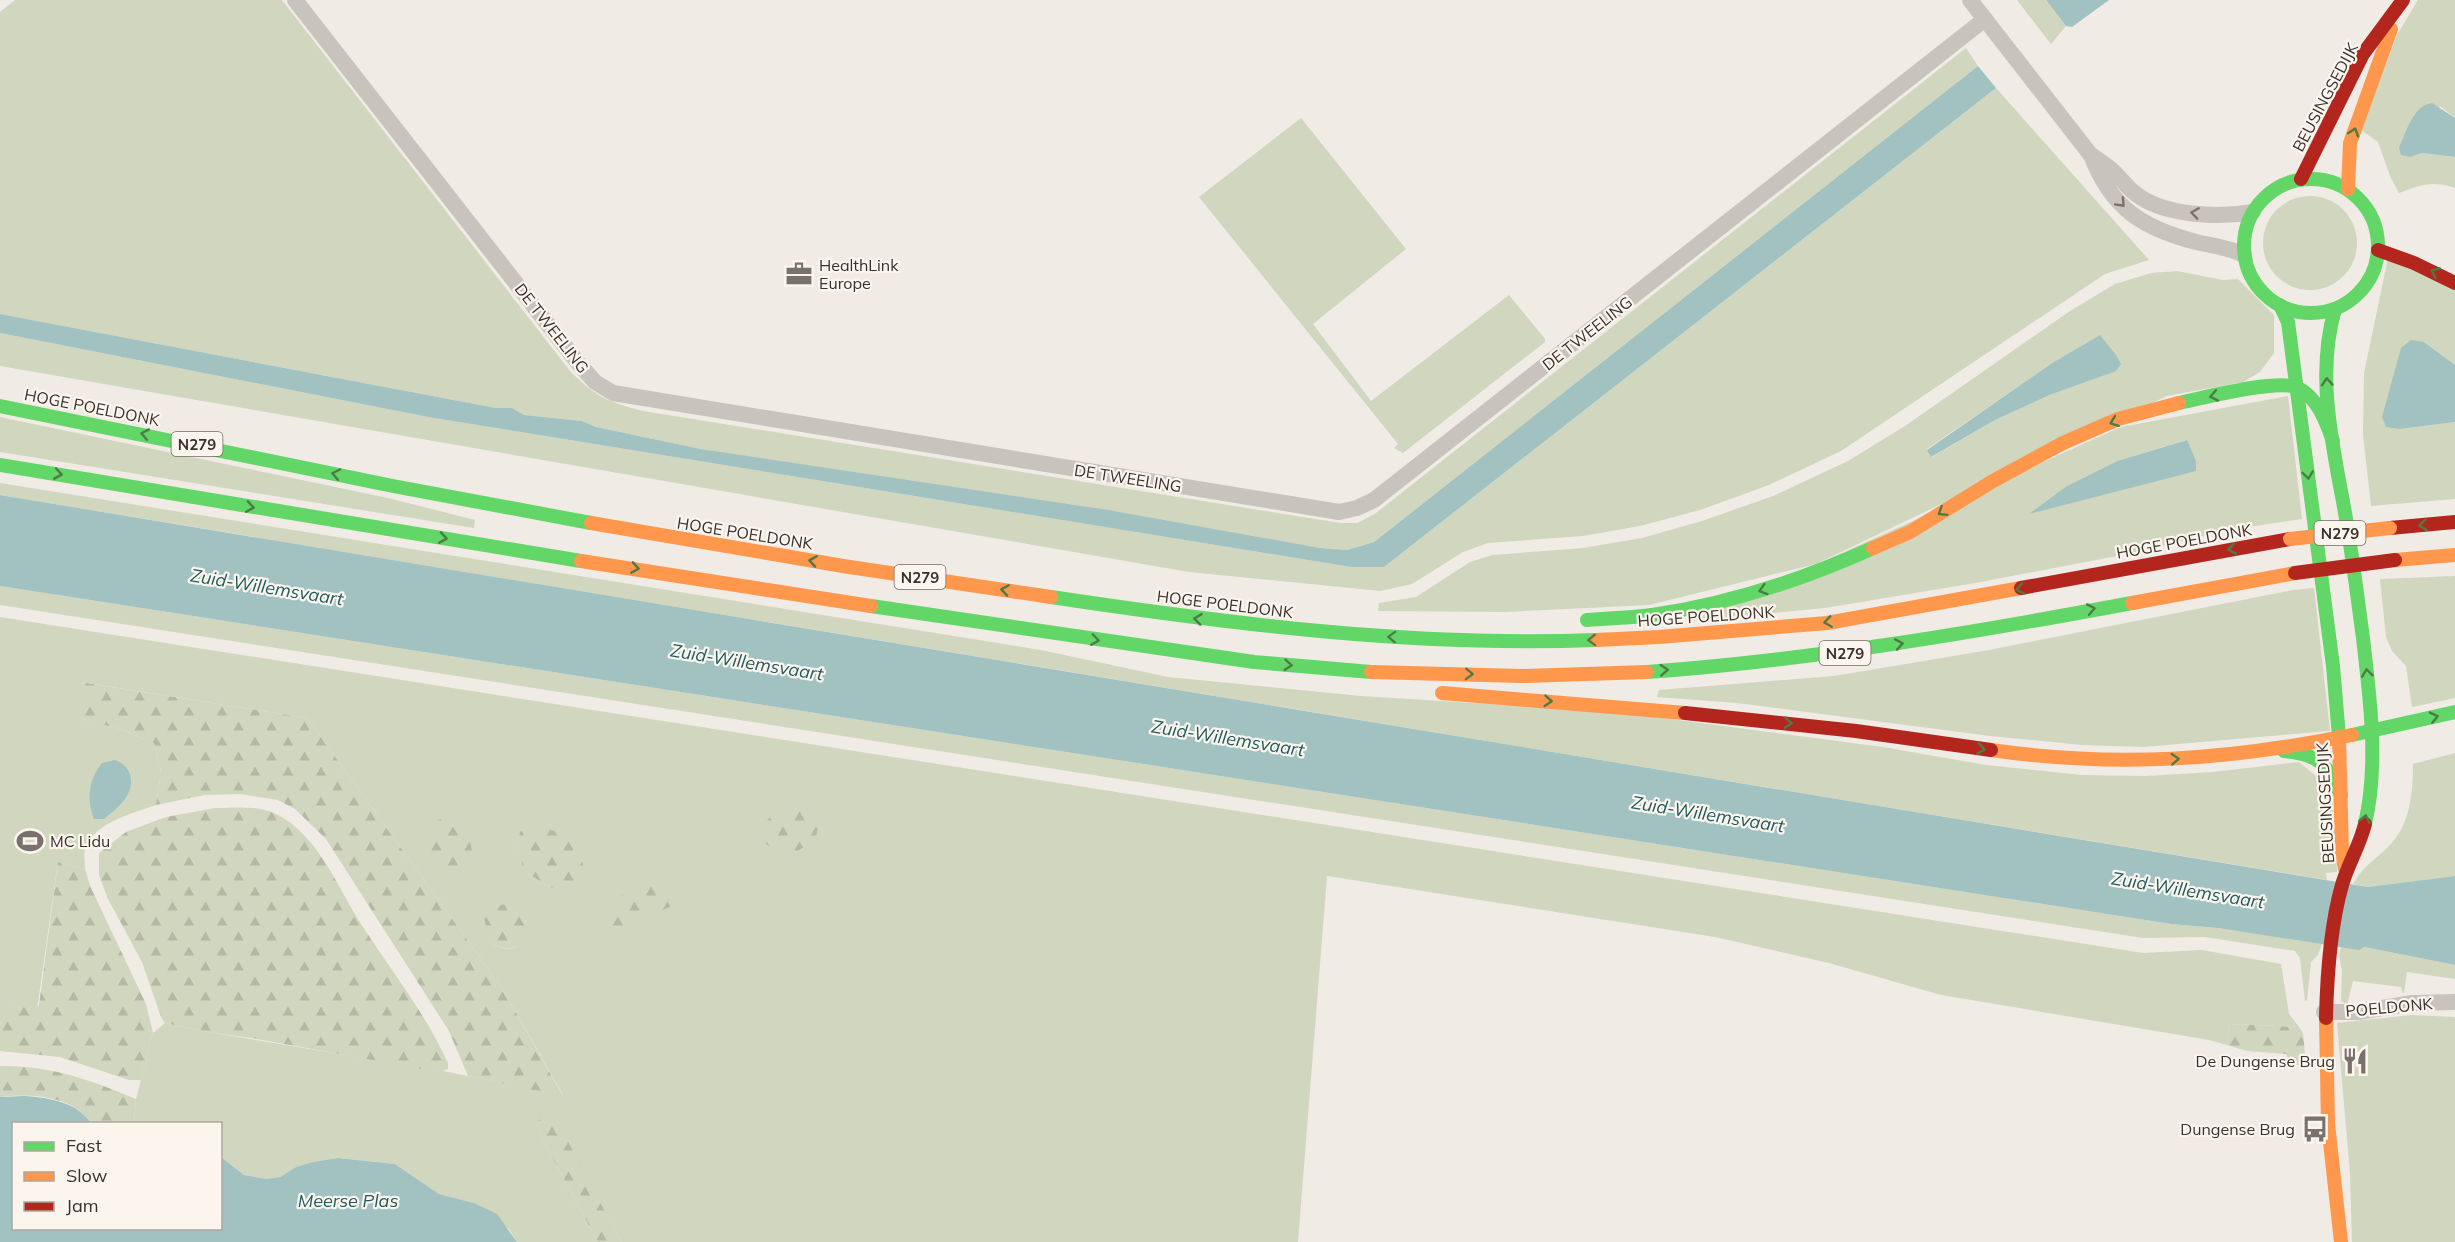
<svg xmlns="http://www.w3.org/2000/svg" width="2455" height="1242" font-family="Mulish,sans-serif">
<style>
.green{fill:#d1d6bf;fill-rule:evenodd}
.forest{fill:url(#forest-firs)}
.water{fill:#a1c2c1}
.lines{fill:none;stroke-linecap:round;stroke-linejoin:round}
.street{stroke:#c9c3be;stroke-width:16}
.fast{stroke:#63d668;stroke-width:14}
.slow{stroke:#ff974d;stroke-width:14}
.jam{stroke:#b3261e;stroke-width:14}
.slow-bridge{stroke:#ff974d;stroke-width:14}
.jam-bridge{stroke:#b3261e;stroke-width:14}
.oneway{stroke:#4d7b46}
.oneway2{stroke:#7b726d}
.labels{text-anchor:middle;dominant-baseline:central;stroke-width:4.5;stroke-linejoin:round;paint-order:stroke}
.shield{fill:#fbf5ee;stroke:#756b66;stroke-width:1.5}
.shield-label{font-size:15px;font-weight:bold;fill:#3b302b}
.street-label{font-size:16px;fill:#3b302b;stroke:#fbf5ee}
.poi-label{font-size:16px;fill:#3b302b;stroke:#fbf5ee;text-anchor:start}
.water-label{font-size:18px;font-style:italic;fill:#1f5a5e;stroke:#fbf5ee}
</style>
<defs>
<pattern id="forest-firs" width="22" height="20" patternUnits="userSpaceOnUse" patternTransform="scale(1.5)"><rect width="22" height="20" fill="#d1d6bf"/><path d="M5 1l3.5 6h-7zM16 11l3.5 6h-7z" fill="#b4b8a4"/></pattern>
</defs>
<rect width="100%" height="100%" fill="#f0ebe5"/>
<!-- green -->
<g class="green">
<path d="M15,0H282L570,371C596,397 608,402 643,411L1340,523H1358L1376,513L1966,48L1978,66L1374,542L1347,550L1320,548L701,449L596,427L582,421L524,415L512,408H496L0,314V12Z"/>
<polygon points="2017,0 2046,0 2066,26 2051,44"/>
<path d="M2418,0H2455V118L2440,106L2409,157L2422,153L2455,157V188C2434,180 2419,185 2399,193L2390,176L2378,142L2361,130L2397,35Z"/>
<polygon points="1996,88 2149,260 2105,274 1841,451 1769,485 1700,510 1640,526 1583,536 1488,543 1463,552 1412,584 1380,591 1189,572 0,366 0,333 428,417 1351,567 1384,567"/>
<polygon points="1301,118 1406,249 1313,324 1371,401 1509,295 1545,339 1545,342 1403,453 1394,448 1398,444 1199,197"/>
<circle cx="2310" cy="243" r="47"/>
<polygon points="2388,258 2455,290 2455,365 2424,342 2400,429 2455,422 2455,499 2371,506 2363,435 2364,373"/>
<path d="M2177,271L2223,280L2238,279L2274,315V353L2260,372L2243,382L2167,396L1816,564L1649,605L1505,612L1378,611L1379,603L1416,597L1470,562L1492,555L1583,548L1642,538L1702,521L1773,496L1848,461L1905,426L2070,311L2115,284L2151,273ZM2100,335L2052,394L1995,420L1932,457L1927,449L2052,363Z"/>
<path d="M2288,396L2302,519L2235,529L2122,555L1981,582L1825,608L1691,621L2121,427ZM2186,440L2196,461L2067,486L2117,461Z"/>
<polygon points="0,417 388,498 475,520 474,528 0,452"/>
<polygon points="0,483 1041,650 1168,677 1361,696 1617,712 1883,747 1986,765 2081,775 2146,776 2213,772 2299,762 2332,789 2337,872 2326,873 2327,880 0,495"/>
<polygon points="2455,576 2455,698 2412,707 2406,666 2392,651 2386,637 2380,579"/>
<polygon points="0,586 2171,924 2218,928 2322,944 2318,955 2311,962 2307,1000 2305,1001 2300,958 2295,951 2205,937 2143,938 0,605"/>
<polygon points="2314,588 2330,731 2144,747 2082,745 1990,736 1737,703 1657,697 1659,690 1834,676 1989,650 2293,590"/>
<path d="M0,617L2143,953L2202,950L2281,964L2289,1014L2299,1027L2229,1024L2227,1045L2209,1040L1941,995L1829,963L1715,937L1327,876L1298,1242H621L552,1114L539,1133L598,1242H517L509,1229L474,1203L439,1194L395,1164L338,1158L313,1162L296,1167L280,1177L267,1179L244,1175L221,1157L220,1124L134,1123L136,1099L153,1033L165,1023L208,1032L443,1071L563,1095L502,988L307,718L81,682L78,718L120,729L154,743L161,772L156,805C133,813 97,822 86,846C83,852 85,862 85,869L58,862L37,1010L0,1003ZM518,845L551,888L525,871ZM526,920C528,945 513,957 490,942Z"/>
<path d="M2455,753V876L2368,887L2353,884C2361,868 2376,859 2388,847C2410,826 2413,793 2413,764Z"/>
<polygon points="2341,946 2363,947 2455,965 2455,979 2407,972 2404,993 2402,992 2401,987 2353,981 2347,1005 2341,1001 2342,971 2339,956"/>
<polygon points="2412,1015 2455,1017 2455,1242 2352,1242 2350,1174 2337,1023"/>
</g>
<!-- forest -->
<g class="forest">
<polygon points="80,682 307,718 502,988 563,1096 468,1076 449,1031 326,839 295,809 278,800 239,794 205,795 156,805 161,772 154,743 120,729 77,718"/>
<path d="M215,808C234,808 256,805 274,813C318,833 338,889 363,927C393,973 425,1013 448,1063V1069L443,1071L422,1069L257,1039L208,1032L165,1023L161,1017L142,962L108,899L99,875V853L126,832L166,817Z"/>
<path d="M793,808L807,810L820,817L816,838L798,851L774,850L766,844L762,828C773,812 774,811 793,808Z"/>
<path d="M441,819L454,821L468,828L472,852L456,867C452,868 446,869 442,868C437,866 435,862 432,858C420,841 422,827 441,819Z"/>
<path d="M528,826C547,828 569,832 579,851C582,857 583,867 585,875L579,886L551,888L524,871L518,845L520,832Z"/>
<polygon points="58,862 85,869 91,888 146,1004 153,1033 141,1080 129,1080 60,1057 0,1051 0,1003 35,1009 39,1005"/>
<path d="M650,880L672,886L678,891L676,901L670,907L622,927L612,926C608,910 623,894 633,882Z"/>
<path d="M513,903C541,926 522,963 490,942L484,918C492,907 500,904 513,903Z"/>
<polygon points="2229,1024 2299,1027 2303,1033 2306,1065 2292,1065 2286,1054 2247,1051 2227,1045"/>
<path d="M0,1066C49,1065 91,1080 136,1099L134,1123H91C74,1096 30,1093 0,1097Z"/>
<polygon points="553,1113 621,1242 598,1242 539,1133 537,1121"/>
</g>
<!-- water -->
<g class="water">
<polygon points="2046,0 2109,0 2072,27 2066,26"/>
<polygon points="1978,66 1996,88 1384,567 1351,567 428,417 0,333 0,314 496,408 512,408 524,415 582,421 596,427 701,449 1108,510 1320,548 1347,550 1374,542"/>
<path d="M2432,103L2455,118V157L2422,153L2410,157L2401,155L2399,148C2406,133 2413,105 2432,103Z"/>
<polygon points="2100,335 2116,355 2121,364 2116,371 2052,394 1995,420 1931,457 1927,450 2052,363"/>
<polygon points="2411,340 2424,342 2455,365 2455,422 2400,429 2386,427 2382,417 2401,348"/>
<polygon points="2187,440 2196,461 2196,471 2029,514 2067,486 2117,461"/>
<polygon points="0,495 2368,887 2455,876 2455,965 2364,947 2359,950 2218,928 2171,924 0,586"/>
<path d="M115,760C132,766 136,784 125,799C120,806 111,813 104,819H94C86,799 89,779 102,763Z"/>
<path d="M25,1096C50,1098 77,1102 91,1123L14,1124V1228H220L221,1157L244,1175L267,1179L280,1177L296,1167L313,1162L338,1158L395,1164L439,1194L474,1203L497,1214L517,1242H0V1097Z"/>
</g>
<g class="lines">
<!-- street -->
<g class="street">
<polyline points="295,0 579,364 595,382 613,393 1339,512 1357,508 1374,500 1985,19"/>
<path d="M1970,0L2090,154C2098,160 2106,165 2113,171C2121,178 2127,188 2136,194C2164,216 2219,218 2253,212"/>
<path d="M2091,155C2111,208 2142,228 2196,242C2213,246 2228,247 2244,255"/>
<polyline points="2324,1012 2359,1012 2412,1003 2455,1002"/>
</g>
<!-- fast -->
<g class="fast">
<circle cx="2311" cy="246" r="67"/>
<polyline points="2280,305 2288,322 2333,666 2339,737"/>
<path d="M2335,309C2316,374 2332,442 2344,507C2352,551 2357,595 2363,638C2370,700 2379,763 2365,824"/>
<path d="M2179,403C2203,398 2279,378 2298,388C2318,398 2326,422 2333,441"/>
<polyline points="0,406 393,486 591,523"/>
<polyline points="0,465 581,561"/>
<path d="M1051,597C1231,624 1413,647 1596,640"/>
<polyline points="871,606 1254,662 1371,672"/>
<path d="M1587,620C1608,618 1630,618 1652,615C1729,604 1802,580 1873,548"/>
<path d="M1647,672C1811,660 1971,633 2132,603"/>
<polyline points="2352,735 2455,712"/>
<path d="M2284,751C2319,754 2327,764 2341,795"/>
</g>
<!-- slow -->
<g class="slow">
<polyline points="2348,189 2350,143 2391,29"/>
<polyline points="591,523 843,566 1051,597"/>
<polyline points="1873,548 1910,532 1993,481 2063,443 2118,419 2179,403"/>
<polyline points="2395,560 2455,555"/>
<polyline points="581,561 871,606"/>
<polyline points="2132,603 2295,573"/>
<polyline points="1596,640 1659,637 1827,623 2021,588"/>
<polyline points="1371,672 1522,676 1647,672"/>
<polyline points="1442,693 1685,713"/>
<polyline points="2339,737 2342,854 2345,869"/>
<path d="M1991,750C2118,768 2227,760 2352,735"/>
<polyline points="2326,1018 2328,1124 2341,1242"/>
</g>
<!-- jam -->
<g class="jam">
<polyline points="2301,179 2363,54 2403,0"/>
<polyline points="2378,250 2414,263 2455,283"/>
<polyline points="2390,528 2455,522"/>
<polyline points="2021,588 2290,539"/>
<polyline points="1685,713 1856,731 1991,750"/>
<path d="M2326,1018C2327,974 2330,927 2342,885C2348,864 2360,845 2365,824"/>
</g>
<!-- slow-bridge -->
<polyline class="slow-bridge" points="2290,539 2390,528"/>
<!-- jam-bridge -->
<polyline class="jam-bridge" points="2295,573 2395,560"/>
</g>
<!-- one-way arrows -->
<defs><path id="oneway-chevron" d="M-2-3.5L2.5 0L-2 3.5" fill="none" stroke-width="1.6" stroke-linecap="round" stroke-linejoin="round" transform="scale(1.5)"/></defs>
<g class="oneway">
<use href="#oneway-chevron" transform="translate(2354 132) rotate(-72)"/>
<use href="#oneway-chevron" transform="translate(2435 272) rotate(-155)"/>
<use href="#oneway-chevron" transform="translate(2327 382) rotate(-94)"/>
<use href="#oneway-chevron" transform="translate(2214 396) rotate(169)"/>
<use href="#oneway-chevron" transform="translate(2114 422) rotate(159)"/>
<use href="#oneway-chevron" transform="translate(145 434) rotate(-169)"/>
<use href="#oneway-chevron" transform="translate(58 474) rotate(10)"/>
<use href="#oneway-chevron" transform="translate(336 474) rotate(-168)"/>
<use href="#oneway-chevron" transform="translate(2308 475) rotate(82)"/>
<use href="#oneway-chevron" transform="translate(250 507) rotate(9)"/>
<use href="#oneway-chevron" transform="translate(1942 512) rotate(148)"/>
<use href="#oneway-chevron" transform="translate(2423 525) rotate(175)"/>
<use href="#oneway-chevron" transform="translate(443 538) rotate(9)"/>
<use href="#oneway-chevron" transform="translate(2232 549) rotate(170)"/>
<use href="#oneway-chevron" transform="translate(813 561) rotate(-171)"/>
<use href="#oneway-chevron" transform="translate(635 568) rotate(9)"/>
<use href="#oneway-chevron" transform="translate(2020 589) rotate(169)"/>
<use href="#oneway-chevron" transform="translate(1005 590) rotate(-171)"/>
<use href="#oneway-chevron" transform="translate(1763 590) rotate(163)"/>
<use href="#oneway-chevron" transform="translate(2091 609) rotate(-11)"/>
<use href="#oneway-chevron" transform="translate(1198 619) rotate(-173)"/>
<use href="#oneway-chevron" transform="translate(1828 622) rotate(172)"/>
<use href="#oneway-chevron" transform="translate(1392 637) rotate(-178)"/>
<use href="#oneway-chevron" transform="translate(1095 640) rotate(8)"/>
<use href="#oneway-chevron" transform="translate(1592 640) rotate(178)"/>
<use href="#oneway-chevron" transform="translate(1899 644) rotate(-10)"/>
<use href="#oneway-chevron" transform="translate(1288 665) rotate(5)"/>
<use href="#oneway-chevron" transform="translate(1664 670) rotate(-3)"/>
<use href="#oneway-chevron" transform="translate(2367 673) rotate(-97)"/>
<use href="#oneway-chevron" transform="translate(1469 674) rotate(2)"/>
<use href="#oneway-chevron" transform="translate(1548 701) rotate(4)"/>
<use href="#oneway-chevron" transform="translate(2434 717) rotate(-13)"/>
<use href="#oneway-chevron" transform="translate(1788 723) rotate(5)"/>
<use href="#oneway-chevron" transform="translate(1981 749) rotate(9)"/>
<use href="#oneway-chevron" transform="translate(2175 759) rotate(-3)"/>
<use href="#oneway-chevron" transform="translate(2365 819) rotate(-78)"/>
</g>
<g class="oneway2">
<use href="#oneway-chevron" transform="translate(2121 203) rotate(47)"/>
<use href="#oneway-chevron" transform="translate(2195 213) rotate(-172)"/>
</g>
<!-- icons -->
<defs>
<g id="office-bare" transform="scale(2.07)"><path d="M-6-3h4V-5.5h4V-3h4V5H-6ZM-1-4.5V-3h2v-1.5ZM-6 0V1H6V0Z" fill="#7a716c" stroke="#fbf5ee" stroke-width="2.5" paint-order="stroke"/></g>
<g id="stadium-bare" transform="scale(2.07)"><path d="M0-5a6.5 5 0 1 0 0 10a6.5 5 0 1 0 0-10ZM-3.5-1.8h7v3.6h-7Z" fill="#7a716c" stroke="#fbf5ee" stroke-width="2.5" paint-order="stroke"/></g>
<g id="restaurant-bare" transform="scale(2.07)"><path d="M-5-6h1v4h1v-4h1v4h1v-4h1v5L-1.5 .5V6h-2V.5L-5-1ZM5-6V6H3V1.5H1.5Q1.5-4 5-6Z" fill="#7a716c" stroke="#fbf5ee" stroke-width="2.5" paint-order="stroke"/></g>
<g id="bus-bare" transform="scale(2.07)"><path d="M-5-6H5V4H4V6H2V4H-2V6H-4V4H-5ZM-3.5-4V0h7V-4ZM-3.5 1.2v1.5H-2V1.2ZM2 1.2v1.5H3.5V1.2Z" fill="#7a716c" stroke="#fbf5ee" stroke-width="2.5" paint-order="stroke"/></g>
</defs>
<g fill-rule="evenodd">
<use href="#office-bare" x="799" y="274"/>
<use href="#stadium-bare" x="30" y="841"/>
<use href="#restaurant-bare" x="2355" y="1061"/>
<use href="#bus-bare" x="2315" y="1129"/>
</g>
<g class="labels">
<!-- shield labels -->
<g class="shield">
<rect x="171.5" y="432" width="51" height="24" rx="4.5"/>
<rect x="2314.5" y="521" width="51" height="24" rx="4.5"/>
<rect x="894.5" y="565" width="51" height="24" rx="4.5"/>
<rect x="1819.5" y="641" width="51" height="24" rx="4.5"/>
</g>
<g class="shield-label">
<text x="197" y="444">N279</text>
<text x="2340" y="533">N279</text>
<text x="920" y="577">N279</text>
<text x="1845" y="653">N279</text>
</g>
<!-- street labels -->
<g class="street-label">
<text transform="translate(2325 97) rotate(-62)">BEUSINGSEDIJK</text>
<text transform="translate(552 328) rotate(52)">DE TWEELING</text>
<text transform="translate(1587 333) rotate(-38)">DE TWEELING</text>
<text transform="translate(92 407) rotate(11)">HOGE POELDONK</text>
<text transform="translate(1128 478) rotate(9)">DE TWEELING</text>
<text transform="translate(745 533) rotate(9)">HOGE POELDONK</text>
<text transform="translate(2184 541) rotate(-10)">HOGE POELDONK</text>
<text transform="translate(1225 604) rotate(7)">HOGE POELDONK</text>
<text transform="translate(1706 616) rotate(-4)">HOGE POELDONK</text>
<text transform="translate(2325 803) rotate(-93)">BEUSINGSEDIJK</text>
<text transform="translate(2389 1007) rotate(-5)">POELDONK</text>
</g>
<!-- poi labels -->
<g class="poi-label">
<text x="819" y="265">HealthLink<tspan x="819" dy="18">Europe</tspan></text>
<text x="50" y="841">MC Lidu</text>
<text x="2335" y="1061" text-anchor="end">De Dungense Brug</text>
<text x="2295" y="1129" text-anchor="end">Dungense Brug</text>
</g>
<!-- water labels -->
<g class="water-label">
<text transform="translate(267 587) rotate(9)">Zuid-Willemsvaart</text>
<text transform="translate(747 662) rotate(9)">Zuid-Willemsvaart</text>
<text transform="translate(1228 738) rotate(9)">Zuid-Willemsvaart</text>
<text transform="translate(1708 814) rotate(9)">Zuid-Willemsvaart</text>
<text transform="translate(2188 890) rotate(9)">Zuid-Willemsvaart</text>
<text x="348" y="1200">Meerse Plas</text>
</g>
</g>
<!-- legend -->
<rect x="12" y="1122" width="210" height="108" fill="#fbf5ee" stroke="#aea6a0" stroke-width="1.5"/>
<rect x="24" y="1142" width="30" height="9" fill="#63d668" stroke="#aea6a0" stroke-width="1.5"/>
<text x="66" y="1152" font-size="18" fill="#3b302b">Fast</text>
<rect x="24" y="1172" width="30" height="9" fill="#ff974d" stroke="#aea6a0" stroke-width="1.5"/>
<text x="66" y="1182" font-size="18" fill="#3b302b">Slow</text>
<rect x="24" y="1202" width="30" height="9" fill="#b3261e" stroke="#aea6a0" stroke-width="1.5"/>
<text x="66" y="1212" font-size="18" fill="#3b302b">Jam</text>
</svg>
